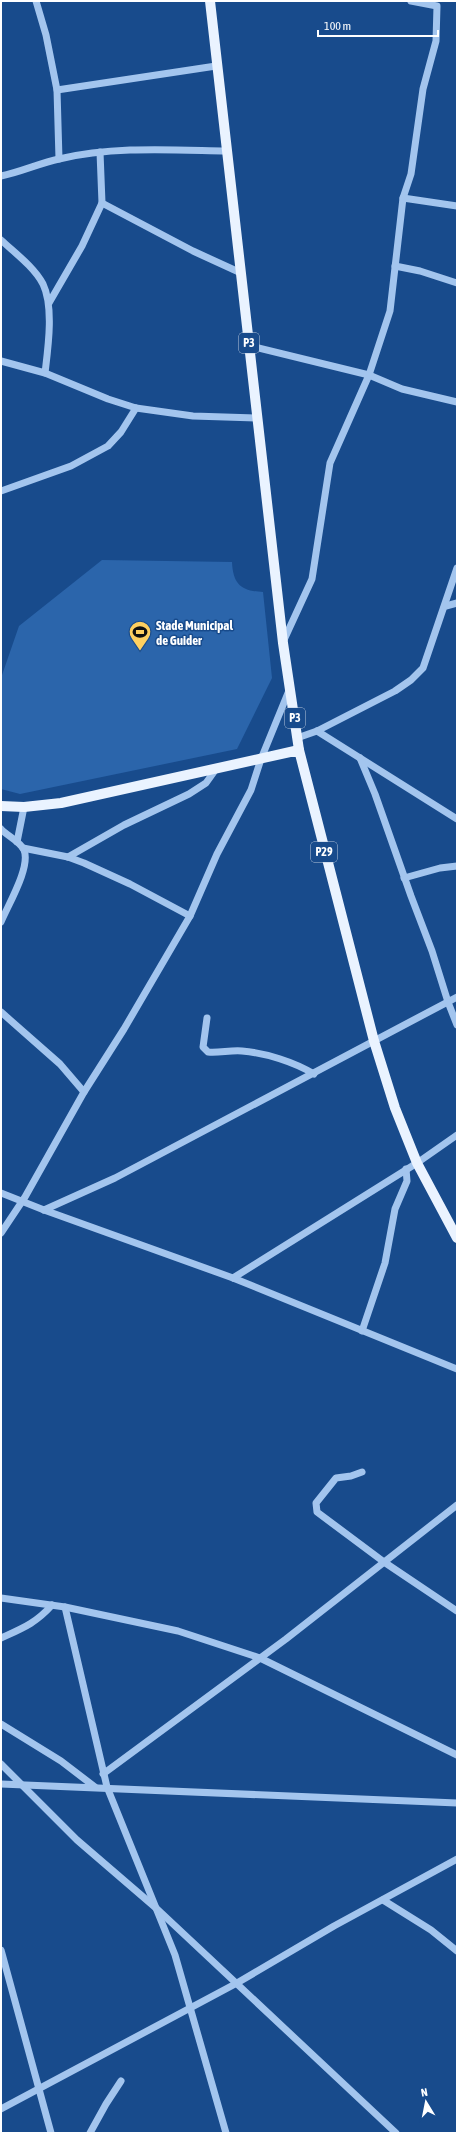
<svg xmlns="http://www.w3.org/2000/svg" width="458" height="2134" font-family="'Asap Condensed',sans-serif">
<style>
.green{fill:#2b65ab}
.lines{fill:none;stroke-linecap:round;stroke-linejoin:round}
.minor{stroke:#a3c5ee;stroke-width:7}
.major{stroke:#eaf3ff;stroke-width:10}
.labels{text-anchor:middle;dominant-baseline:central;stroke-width:3;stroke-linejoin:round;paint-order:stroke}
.shield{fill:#184b8c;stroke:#bac9dc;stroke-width:1}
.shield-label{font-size:12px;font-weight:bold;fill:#fff}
.poi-label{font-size:13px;font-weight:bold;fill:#fff;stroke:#184b8c;text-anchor:start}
</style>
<rect width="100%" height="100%" fill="#184b8c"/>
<!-- green -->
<path class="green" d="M102,560L232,562C233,585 242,591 263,592L272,678L237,749L20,794L1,789V678L19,626Z"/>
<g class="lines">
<!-- minor -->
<g class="minor">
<polyline points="36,1 46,35 57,90 59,159"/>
<polyline points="57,90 216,66"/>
<path d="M1,176C21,172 40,163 59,159C114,146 171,150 227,151"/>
<polyline points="403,198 457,206"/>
<polyline points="102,203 193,251 241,273"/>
<path d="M1,240C15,253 34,267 43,284C54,307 48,348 45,373"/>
<polyline points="395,266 420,271 457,283"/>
<polyline points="49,303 82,246 102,203 100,152"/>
<polyline points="250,346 369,375 402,389 457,402"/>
<polyline points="1,361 45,373 108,399 136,408 193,416 257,418"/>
<polyline points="1,491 71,466 108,446 121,432 136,408"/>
<polyline points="446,606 457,603"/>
<polyline points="283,642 312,579 330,463 369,375 390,311 403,198 411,174 423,89 436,41 437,6 411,1"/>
<polyline points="317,731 457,819"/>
<polyline points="297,738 317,731 395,691 411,680 423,668 457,568"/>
<polyline points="360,758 375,794 411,896 432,951 448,1002 457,1025"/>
<path d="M1,829C7,836 20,841 24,850C31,867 8,905 1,922"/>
<polyline points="17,842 24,807"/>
<polyline points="23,848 68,857 84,863 130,884 190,916"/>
<polyline points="68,857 124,825 189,794 206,783 216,769"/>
<polyline points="404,878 440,868 457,866"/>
<polyline points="1,1012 60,1064 84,1092"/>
<path d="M207,1018L203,1047L208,1052C219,1053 231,1050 242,1051C266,1053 294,1062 314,1074"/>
<polyline points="1,1193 44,1210 233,1278 457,1369"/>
<polyline points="44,1210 115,1178 457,997"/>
<polyline points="1,1233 25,1197 84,1092 124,1029 190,916 217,854 251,790 261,759 290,688"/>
<polyline points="233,1278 417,1163 457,1135"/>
<polyline points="362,1331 385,1263 395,1209 407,1181 406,1169"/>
<polyline points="362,1472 351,1476 336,1478 316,1503 317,1512 384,1562 457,1611"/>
<polyline points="1,1598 65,1607 178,1631 260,1658 457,1755"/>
<polyline points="65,1607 107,1787 175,1955 226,2133"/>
<path d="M1,1638C23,1628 36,1623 52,1605"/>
<polyline points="1,1724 61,1761 95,1787"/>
<polyline points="1,1764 77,1840 156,1908 396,2133"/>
<polyline points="103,1774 286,1639 457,1505"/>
<polyline points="1,1784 457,1803"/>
<polyline points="383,1900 431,1930 457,1951"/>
<polyline points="1,1950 51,2133"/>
<polyline points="1,2109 237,1983 334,1926 457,1859"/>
<polyline points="90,2133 106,2104 121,2081"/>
</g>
<!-- major -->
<g class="major">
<polyline points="210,1 283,643 299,750"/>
<polyline points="1,806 24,807 61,803 299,750 374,1041 395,1108 417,1163 457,1238"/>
</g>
</g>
<!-- icons -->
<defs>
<g id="stadium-pin" transform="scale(1.15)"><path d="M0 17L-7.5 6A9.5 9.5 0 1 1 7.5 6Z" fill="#ffd060" stroke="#184b8c"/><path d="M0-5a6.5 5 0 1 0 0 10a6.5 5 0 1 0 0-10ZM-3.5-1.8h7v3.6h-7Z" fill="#111"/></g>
</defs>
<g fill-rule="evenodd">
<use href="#stadium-pin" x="140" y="632"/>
</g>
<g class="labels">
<!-- shield labels -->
<g class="shield">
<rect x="239" y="333" width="20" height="20" rx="3"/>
<rect x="285" y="708" width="20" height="20" rx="3"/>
<rect x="311" y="842" width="26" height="20" rx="3"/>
</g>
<g class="shield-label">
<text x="249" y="343">P3</text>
<text x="295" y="718">P3</text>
<text x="324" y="852">P29</text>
</g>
<!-- poi labels -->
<g class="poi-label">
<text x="156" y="625">Stade Municipal<tspan x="156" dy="15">de Guider</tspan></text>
</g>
</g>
<!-- border -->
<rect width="458" height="2134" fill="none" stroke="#ffffff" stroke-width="4"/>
<!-- north arrow -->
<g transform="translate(426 2102) rotate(350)" stroke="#184b8c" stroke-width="3" paint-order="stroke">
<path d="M0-3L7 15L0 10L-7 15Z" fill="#ffffff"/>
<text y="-6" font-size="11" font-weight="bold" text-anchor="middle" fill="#ffffff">N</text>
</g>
<!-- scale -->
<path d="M318 30v6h120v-6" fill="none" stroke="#ffffff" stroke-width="2"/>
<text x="324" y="30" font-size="12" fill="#ffffff" stroke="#184b8c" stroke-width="3" paint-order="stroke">100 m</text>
</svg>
